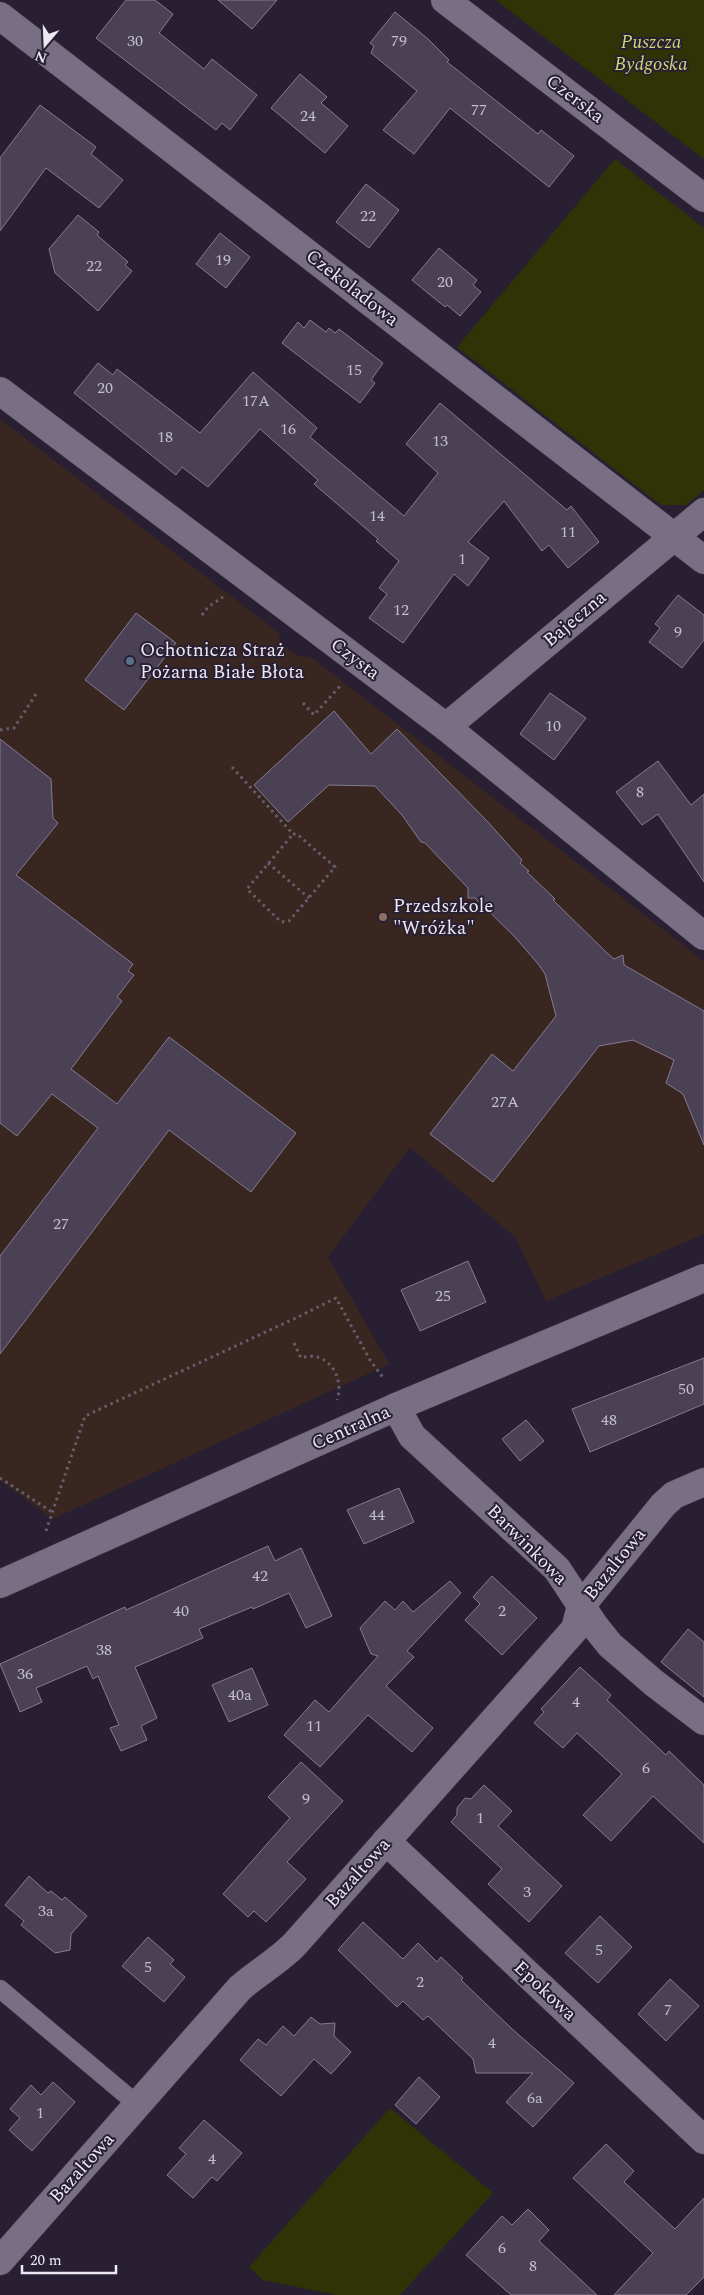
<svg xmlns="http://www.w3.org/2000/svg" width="704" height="2295" font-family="Spectral,serif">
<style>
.education{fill:#392621}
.green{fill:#303306}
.building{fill:#4a4155;stroke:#857b92}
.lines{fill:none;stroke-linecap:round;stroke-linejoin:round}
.service-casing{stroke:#413a49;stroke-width:19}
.minor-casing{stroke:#413a49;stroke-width:29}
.tertiary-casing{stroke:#413a49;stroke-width:29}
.path{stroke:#655e6e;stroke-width:3;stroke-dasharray:2.5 4;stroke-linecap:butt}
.service{stroke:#786f84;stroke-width:18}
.minor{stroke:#786f84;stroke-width:28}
.tertiary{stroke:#786f84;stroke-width:28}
.service-dot{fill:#5c6f8a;stroke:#282032;stroke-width:2}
.education-dot{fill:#8d6e63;stroke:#282032;stroke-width:2}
.labels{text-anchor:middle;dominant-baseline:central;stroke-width:4;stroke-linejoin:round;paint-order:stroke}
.number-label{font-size:16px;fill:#c4becc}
.park-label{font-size:19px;font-style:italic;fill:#cdd677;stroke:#282032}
.street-label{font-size:19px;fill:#ece7f3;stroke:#282032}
.poi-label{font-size:19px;fill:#ece7f3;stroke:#282032;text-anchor:start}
</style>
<rect width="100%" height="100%" fill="#282032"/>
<!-- education -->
<polygon class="education" points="0,419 279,633 280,643 298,656 311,657 704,961 704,1234 546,1301 515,1237 410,1147 328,1257 389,1364 53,1519 0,1480"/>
<!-- green -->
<g class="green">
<polygon points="496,0 704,0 704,159"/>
<polygon points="615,159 704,228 704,490 686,505 661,505 457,347"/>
<polygon points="390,2108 493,2193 400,2295 336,2295 263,2280 249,2267"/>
</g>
<!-- building -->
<g class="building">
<polygon points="126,0 155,0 173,14 159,33 204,69 212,59 257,95 230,130 222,123 216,130 96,38"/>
<polygon points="218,0 277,0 252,29"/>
<polygon points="395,12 428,39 449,60 447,62 538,134 541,130 574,156 549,187 450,108 414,154 383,130 417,91 371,53 374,46 370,43"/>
<polygon points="300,74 327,97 321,103 348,126 325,153 271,108"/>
<polygon points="40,105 96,147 91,154 123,180 99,208 46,168 0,231 0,158"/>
<polygon points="366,184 399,210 369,248 336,222"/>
<polygon points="78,215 99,232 97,235 128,262 125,265 132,271 98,311 55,273 49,249"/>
<polygon points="220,233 250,257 226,288 196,264"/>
<polygon points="439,248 477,280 473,285 481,292 460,316 447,305 445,307 412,280"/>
<polygon points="310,320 326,332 329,328 335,333 339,329 383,363 371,380 375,383 360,403 282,343 298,322 304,328"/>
<polygon points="98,363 113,375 117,369 200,433 253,372 317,428 310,437 404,516 438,473 406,444 440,403 567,510 571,506 599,542 568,568 549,545 542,551 504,501 468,542 489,558 468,586 454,574 403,643 369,618 387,594 379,588 399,561 376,541 378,539 314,484 318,480 260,429 208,487 182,467 176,475 74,393"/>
<polygon points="678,595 704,615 704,640 682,668 649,642 660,628 655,624"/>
<polygon points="136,613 176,643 124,710 85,680"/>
<polygon points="550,693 586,718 554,760 520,734"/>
<polygon points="334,711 371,754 397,729 487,821 522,860 520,863 529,871 527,872 555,899 553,900 606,952 614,959 623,955 624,965 704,1011 704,1145 683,1094 666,1083 674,1060 633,1040 599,1046 493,1182 430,1134 492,1054 513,1071 556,1016 545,974 539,965 514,936 475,898 468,898 468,888 425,843 421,842 402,815 375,786 329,785 288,822 254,785"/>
<polygon points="0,739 51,779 53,818 58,823 16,875 133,964 128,971 134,975 117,997 122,1001 71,1069 117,1104 169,1037 296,1133 251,1192 169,1130 0,1354 0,1256 98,1128 52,1094 17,1136 0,1123"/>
<polygon points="658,761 691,805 704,794 704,882 658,814 642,825 616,792"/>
<polygon points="468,1261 486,1302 420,1331 401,1290"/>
<polygon points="704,1358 704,1404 590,1452 572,1409"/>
<polygon points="526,1420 544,1441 520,1461 502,1439"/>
<polygon points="399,1488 414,1522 364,1544 347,1510"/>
<polygon points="268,1546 275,1561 301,1548 332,1616 306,1628 289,1593 253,1609 252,1607 199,1629 203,1638 135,1667 157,1718 141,1726 147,1740 121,1751 110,1728 119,1725 98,1676 93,1679 87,1666 36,1688 42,1702 20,1712 0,1664 125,1607 126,1610"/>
<polygon points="492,1576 537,1618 502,1655 465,1620 480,1604 473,1597"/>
<polygon points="450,1581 461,1593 407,1651 414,1657 386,1686 433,1728 412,1752 368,1715 320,1767 284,1735 315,1700 329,1712 378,1656 371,1654 360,1628 385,1601 395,1610 403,1601 413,1612"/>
<polygon points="688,1629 704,1642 704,1697 661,1662"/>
<polygon points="580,1667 611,1695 607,1700 666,1755 669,1751 704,1785 704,1843 653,1796 611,1841 583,1815 622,1774 577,1733 563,1748 534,1723 544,1712 541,1709"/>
<polygon points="252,1668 268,1705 229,1722 212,1685"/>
<polygon points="301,1762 343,1801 287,1862 306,1879 266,1922 254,1911 248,1917 223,1894 290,1818 268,1797"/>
<polygon points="484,1785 512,1811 498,1826 562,1886 529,1922 488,1884 502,1869 451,1822 457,1815 457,1808 465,1798 471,1799"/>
<polygon points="29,1876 48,1893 51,1891 62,1900 65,1897 87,1916 71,1934 70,1950 55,1953 21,1925 24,1921 5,1905"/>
<polygon points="600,1916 632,1947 598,1983 565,1953"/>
<polygon points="363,1922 403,1959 418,1943 437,1962 441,1957 463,1978 461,1980 512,2029 574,2083 533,2127 506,2102 533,2073 476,2073 473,2059 428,2016 423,2020 403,2001 397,2007 338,1950"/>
<polygon points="148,1937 174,1960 170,1964 185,1977 164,2002 122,1966"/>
<polygon points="670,1979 699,2006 666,2041 638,2014"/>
<polygon points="311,2017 320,2024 335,2023 334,2036 351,2052 331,2074 314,2059 281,2096 240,2060 258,2039 266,2045 283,2026 294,2036"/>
<polygon points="419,2077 440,2097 416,2124 395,2105"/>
<polygon points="53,2082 75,2102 32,2151 9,2130 20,2118 10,2109 31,2085 41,2095"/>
<polygon points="204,2120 242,2153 217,2181 212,2177 193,2198 167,2175 186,2154 179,2148"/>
<polygon points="606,2144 634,2171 624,2182 675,2229 704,2198 704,2277 686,2295 614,2295 653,2253 573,2178"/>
<polygon points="528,2209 549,2230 539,2241 597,2295 511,2295 466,2255 502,2216 512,2225"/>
</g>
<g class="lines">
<!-- service casing -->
<g class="service-casing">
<polyline id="service" points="0,1989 138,2105"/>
</g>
<!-- minor casing -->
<g class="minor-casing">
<g id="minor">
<polyline points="445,0 704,198"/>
<polyline points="0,16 704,560"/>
<polyline points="0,391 446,727 704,936"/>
<polyline points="446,727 704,512"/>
<polyline points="396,1407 412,1436 557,1569 594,1625 610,1645 654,1683 704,1721"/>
<polyline points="386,1841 704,2140"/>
<path d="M0,2261L240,1988C257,1973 277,1962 294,1945L575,1629L581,1606L663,1505L674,1495L704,1482"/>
</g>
</g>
<!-- tertiary casing -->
<g class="tertiary-casing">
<polyline id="tertiary" points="0,1584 396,1407 704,1278"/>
</g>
<!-- path -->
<g class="path">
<polyline points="202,615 208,607 223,597"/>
<polyline points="303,703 314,715 341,685"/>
<polyline points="0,730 14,728 38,691"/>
<polyline points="232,767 293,834"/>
<polygon points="293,834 297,834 335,867 289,921 281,922 247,889"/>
<polyline points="268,863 309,898"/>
<path d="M294,1343L301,1358C327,1349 345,1377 337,1400"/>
<polyline points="0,1478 52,1512"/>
<polyline points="46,1531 85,1416 300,1316 336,1298 370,1360 384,1379"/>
</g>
<!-- service -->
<use href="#service" class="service"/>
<!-- minor -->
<use href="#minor" class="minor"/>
<!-- tertiary -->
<use href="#tertiary" class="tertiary"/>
</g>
<!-- markers -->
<circle class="service-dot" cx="130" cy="661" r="5"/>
<circle class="education-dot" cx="383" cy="917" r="5"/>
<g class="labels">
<!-- number labels -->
<g class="number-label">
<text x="135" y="41">30</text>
<text x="399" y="41">79</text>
<text x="479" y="110">77</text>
<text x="308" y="116">24</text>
<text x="368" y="216">22</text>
<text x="223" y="260">19</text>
<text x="94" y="266">22</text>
<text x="445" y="282">20</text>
<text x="354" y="370">15</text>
<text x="105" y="388">20</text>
<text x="256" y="401">17A</text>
<text x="288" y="429">16</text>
<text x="165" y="437">18</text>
<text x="440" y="441">13</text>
<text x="377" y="516">14</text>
<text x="568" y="532">11</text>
<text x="462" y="559">1</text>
<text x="401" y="610">12</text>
<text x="678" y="632">9</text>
<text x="553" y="726">10</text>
<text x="640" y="792">8</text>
<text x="505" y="1102">27A</text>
<text x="61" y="1224">27</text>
<text x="443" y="1296">25</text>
<text x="686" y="1389">50</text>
<text x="609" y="1420">48</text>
<text x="377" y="1515">44</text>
<text x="260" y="1576">42</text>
<text x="181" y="1611">40</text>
<text x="502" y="1611">2</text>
<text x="104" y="1650">38</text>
<text x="25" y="1674">36</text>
<text x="240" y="1695">40a</text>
<text x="576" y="1702">4</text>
<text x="314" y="1726">11</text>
<text x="646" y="1768">6</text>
<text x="306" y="1799">9</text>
<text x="480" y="1818">1</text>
<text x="527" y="1892">3</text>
<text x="46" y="1911">3a</text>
<text x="599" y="1950">5</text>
<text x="148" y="1967">5</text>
<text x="420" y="1982">2</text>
<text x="668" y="2010">7</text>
<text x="492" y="2043">4</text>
<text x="535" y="2098">6a</text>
<text x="40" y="2113">1</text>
<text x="212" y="2159">4</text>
<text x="502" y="2248">6</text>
<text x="533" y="2266">8</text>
</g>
<!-- park labels -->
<g class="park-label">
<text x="651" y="42">Puszcza<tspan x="651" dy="22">Bydgoska</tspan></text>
</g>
<!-- street labels -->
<g class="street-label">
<text transform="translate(575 99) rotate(37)">Czerska</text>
<text transform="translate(352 288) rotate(38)">Czekoladowa</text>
<text transform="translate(575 619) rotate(-40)">Bajeczna</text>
<text transform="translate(355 659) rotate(37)">Czysta</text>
<text transform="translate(351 1428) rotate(-24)">Centralna</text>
<text transform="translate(527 1545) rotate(45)">Barwinkowa</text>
<text transform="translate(615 1564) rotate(-51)">Bazaltowa</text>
<text transform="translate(358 1873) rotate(-48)">Bazaltowa</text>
<text transform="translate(545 1991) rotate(43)">Epokowa</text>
<text transform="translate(82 2168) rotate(-48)">Bazaltowa</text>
</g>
<!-- poi labels -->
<g class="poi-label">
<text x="140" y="650">Ochotnicza Straż<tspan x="140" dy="22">Pożarna Białe Błota</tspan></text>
<text x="393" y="906">Przedszkole<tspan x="393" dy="22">"Wróżka"</tspan></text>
</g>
</g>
<!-- north arrow -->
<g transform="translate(45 45) rotate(199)" stroke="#282032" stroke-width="4" paint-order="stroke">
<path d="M0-4L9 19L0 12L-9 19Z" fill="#ece7f3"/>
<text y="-8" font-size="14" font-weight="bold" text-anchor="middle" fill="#ece7f3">N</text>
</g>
<!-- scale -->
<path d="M22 2265v8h94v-8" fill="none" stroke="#ece7f3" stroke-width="2.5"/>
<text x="30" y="2265" font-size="15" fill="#ece7f3" stroke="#282032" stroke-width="4" paint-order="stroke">20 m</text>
</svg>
